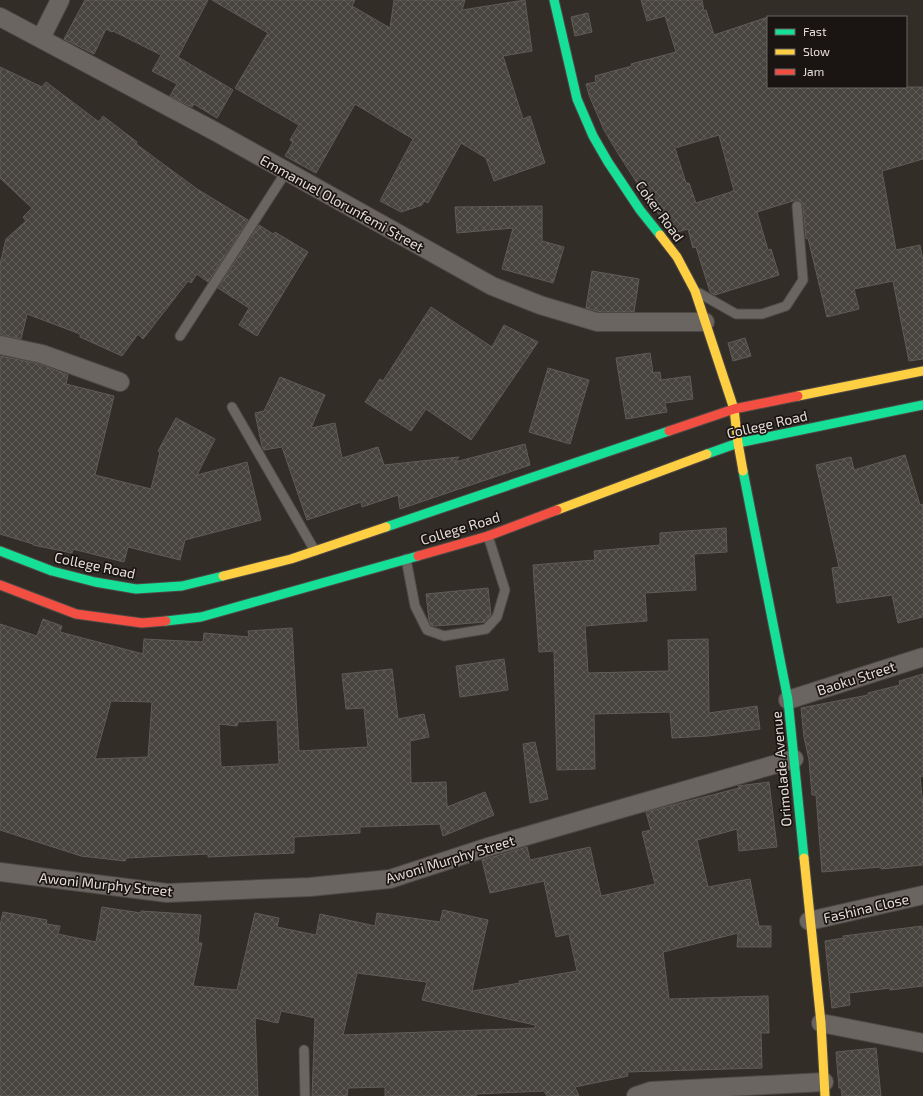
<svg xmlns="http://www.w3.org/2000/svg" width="923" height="1096" font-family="'Exo 2',sans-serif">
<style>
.building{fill:url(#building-cross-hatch);stroke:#605b56;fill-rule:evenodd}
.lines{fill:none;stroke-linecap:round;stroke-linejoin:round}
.lane-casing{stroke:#4e4945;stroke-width:11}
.street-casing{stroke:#4e4945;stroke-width:20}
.fast-casing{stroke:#4e4945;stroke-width:11}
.slow-casing{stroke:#4e4945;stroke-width:11}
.jam-casing{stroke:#4e4945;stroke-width:11}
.lane{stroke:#6b6562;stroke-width:9}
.street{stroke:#6b6562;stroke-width:18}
.fast{stroke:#16e098;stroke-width:9}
.slow{stroke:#ffcf43;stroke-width:9}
.jam{stroke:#f24e42;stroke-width:9}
.labels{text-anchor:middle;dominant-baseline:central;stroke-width:3.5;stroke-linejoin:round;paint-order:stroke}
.street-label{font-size:14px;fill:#e4ddd8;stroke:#1a1512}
</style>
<defs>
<pattern id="building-cross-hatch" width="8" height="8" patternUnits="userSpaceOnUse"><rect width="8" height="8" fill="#47433e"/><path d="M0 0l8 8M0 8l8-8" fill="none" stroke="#615e59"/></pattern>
</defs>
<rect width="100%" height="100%" fill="#332d28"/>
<!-- building -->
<g class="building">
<polygon points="85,0 208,0 178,57 233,90 217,118 194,104 192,107 170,96 177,84 152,71 161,55 113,31 112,32 106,29 94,54 64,39"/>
<polygon points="212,0 355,0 352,6 390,28 394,0 465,0 462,10 525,0 532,51 503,56 523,119 530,116 545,163 494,181 486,158 461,143 428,203 424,201 422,205 401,212 380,201 413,139 355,104 316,173 285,156 293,142 290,140 299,125 235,88 268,33"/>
<path d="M641,0H702L704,11L706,10L714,35L768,17V87H923V159L882,171L896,250L920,245L923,261V359L909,361L893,281L854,289L859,309L827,317L808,238L806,239L803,206L799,200H796L757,212L768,250L771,249L779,275L715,295L710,292L696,247L693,248L688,229L674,233L650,203L619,155L604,130L589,95L586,84L596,82L595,76L632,66L631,64L676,52L665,16L647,21ZM719,135L734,191L696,203L689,183H686L675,148Z"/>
<polygon points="588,13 592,32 575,36 571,17"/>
<polygon points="0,67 42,87 46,82 99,122 103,116 137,142 136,144 197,189 248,220 208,282 197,274 191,283 188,281 143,339 138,334 122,356 80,337 80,334 27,314 21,339 0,335 0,264 6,239 26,221 23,217 32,208 0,178"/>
<polygon points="542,206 542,241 564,247 553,283 502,269 513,228 457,233 455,207"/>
<polygon points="259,225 273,234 275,232 308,252 257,336 239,325 249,308 218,288"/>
<polygon points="592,271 639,279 634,312 601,312 586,308"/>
<polygon points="431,307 492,347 504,325 538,342 471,440 426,409 411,431 365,402 380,379 383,381"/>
<polygon points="745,338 751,356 733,361 728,343"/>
<polygon points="650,353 653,373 660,372 661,380 690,376 693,399 665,403 667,412 626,419 616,358"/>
<polygon points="0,356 40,364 68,375 66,384 114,396 95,475 151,489 160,452 158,451 176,418 215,439 197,475 247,462 261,520 185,540 180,560 128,547 124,562 73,549 72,553 33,545 33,544 0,534"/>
<polygon points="548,368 589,380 570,444 529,432"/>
<polygon points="280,377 325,395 311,428 335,423 342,458 378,447 384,465 459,457 455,462 525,444 530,465 400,509 398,495 362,507 361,502 307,520 282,447 264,450 262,446 255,413 264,411"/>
<polygon points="905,455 920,505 923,504 923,617 898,623 892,595 837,603 832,568 839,567 816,465 851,457 854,470"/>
<polygon points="726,528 727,552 694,554 696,590 645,593 647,621 585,626 588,673 669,671 668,640 708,639 709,713 757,706 760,729 708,736 672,738 670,712 594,714 595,769 557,770 554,651 539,652 533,565 595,560 594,551 660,545 660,533"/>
<polygon points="488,588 491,615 485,622 435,626 431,625 429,620 426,594"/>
<path d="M43,619L62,626L60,632L143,654L144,639L203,642L204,633L249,637L248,631L292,628L299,751L368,747L364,708L346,709L342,674L392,669L398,719L424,714L429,737L410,741L411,783L446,782L447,807L485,792L494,815L443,836L440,824L360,827V833L294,837V853L208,857V854L126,858L125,861L81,856L0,830V624L37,636ZM111,701L152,702L148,757L95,759ZM277,720L279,764L221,767L219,724L237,726L238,722Z"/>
<polygon points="504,659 508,690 460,697 456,666"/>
<polygon points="923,674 923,776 920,777 923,806 923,865 881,869 881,867 822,872 816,795 812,795 809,760 804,737 801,708 868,695 868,693 900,685 899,681"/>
<polygon points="535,742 548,799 530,803 523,744"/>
<path d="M769,782L777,847L739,851L737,829L697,840L708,887L750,879L759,926H771V947H737L738,933L663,952L669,999L768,996L769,1033H761L762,1068L627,1072L628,1076L575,1087L579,1096H547L544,1091L476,1094V1096H385V1087L348,1088L347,1096H312L315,1018L281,1011L278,1023L255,1018L258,1096H0V926L3,912L47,920L46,924L60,926L58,934L96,942L102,907L141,913V911L201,915L198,943H202L193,986L237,990L255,913L279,918L277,927L316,935L320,914L375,926L377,913L440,922L443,910L488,920L472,991L520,983L519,981L577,971L569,934L556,937L544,881L490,893L482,860L527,847L530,860L590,847L601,896L655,884L642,832L651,830L646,812L739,788L738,786ZM357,973L427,982L422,1000L535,1025V1028L343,1035Z"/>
<polygon points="922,926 923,938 923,986 890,990 890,988 849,993 850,1005 832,1008 825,941 844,938 843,936"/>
<polygon points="876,1048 881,1096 842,1096 841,1088 839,1088 836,1052"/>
</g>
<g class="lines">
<!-- lane casing -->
<g class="lane-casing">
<g id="lane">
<polyline points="699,293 736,314 762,314 786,306 803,280 797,206"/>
<polyline points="180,336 286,172"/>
<polyline points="232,407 315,551"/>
<polyline points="406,559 415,606 427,630 444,636 486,629 497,617 505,590 488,536"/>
<polyline points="304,1050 305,1096"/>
</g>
</g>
<!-- street casing -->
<g class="street-casing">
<g id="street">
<polyline points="0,17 218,133 492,286 540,305 597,322 705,322"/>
<polyline points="41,38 60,0"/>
<polyline points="0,345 42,354 120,382"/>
<polyline points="788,700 923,657"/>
<polyline points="0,872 167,893 310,887 390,879 488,847 794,759"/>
<polyline points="809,921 923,895"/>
<polyline points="821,1023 923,1043"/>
<polyline points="636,1096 651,1091 824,1082"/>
</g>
</g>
<!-- fast casing -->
<g class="fast-casing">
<g id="fast">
<polyline points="554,0 577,99 593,136 608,162 640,210 660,235"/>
<polyline points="707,454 738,443 923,405"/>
<polyline points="743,471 788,700 804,858"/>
<polyline points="386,527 669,431"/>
<polyline points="0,551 52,571 95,582 136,589 182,586 223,576"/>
<polyline points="166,621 201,617 418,556"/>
</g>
</g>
<!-- slow casing -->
<g class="slow-casing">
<g id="slow">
<polyline points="660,235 677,257 695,291 734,409 738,443 743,471"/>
<polyline points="798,396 923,371"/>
<polyline points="557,510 707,454"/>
<polyline points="223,576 291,559 386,527"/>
<polyline points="804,858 821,1023 825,1096"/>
</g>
</g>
<!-- jam casing -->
<g class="jam-casing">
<g id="jam">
<polyline points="669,431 734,409 798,396"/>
<polyline points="418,556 488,536 557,510"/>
<polyline points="0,585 76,614 142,623 166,621"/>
</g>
</g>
<!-- lane -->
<use href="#lane" class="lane"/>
<!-- street -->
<use href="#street" class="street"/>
<!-- fast -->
<use href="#fast" class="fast"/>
<!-- slow -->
<use href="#slow" class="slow"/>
<!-- jam -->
<use href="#jam" class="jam"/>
</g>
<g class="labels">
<!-- street labels -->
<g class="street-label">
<text transform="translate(342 203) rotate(29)">Emmanuel Olorunfemi Street</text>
<text transform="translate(660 211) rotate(54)">Coker Road</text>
<text transform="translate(767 424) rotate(-13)">College Road</text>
<text transform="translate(460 528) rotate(-17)">College Road</text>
<text transform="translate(95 565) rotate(12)">College Road</text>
<text transform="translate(856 678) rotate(-18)">Baoku Street</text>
<text transform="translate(781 769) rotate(-95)">Orimolade Avenue</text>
<text transform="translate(450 859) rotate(-17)">Awoni Murphy Street</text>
<text transform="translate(106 884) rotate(6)">Awoni Murphy Street</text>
<text transform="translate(866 908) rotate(-13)">Fashina Close</text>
</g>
</g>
<!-- legend -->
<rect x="767" y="16" width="140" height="72" fill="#1a1512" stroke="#6b6561"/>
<rect x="775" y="29" width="20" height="6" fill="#16e098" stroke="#6b6561"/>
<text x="803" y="36" font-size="12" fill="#e4ddd8">Fast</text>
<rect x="775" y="49" width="20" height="6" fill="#ffcf43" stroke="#6b6561"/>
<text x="803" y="56" font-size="12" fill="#e4ddd8">Slow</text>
<rect x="775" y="69" width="20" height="6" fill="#f24e42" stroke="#6b6561"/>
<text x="803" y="76" font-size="12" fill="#e4ddd8">Jam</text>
</svg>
